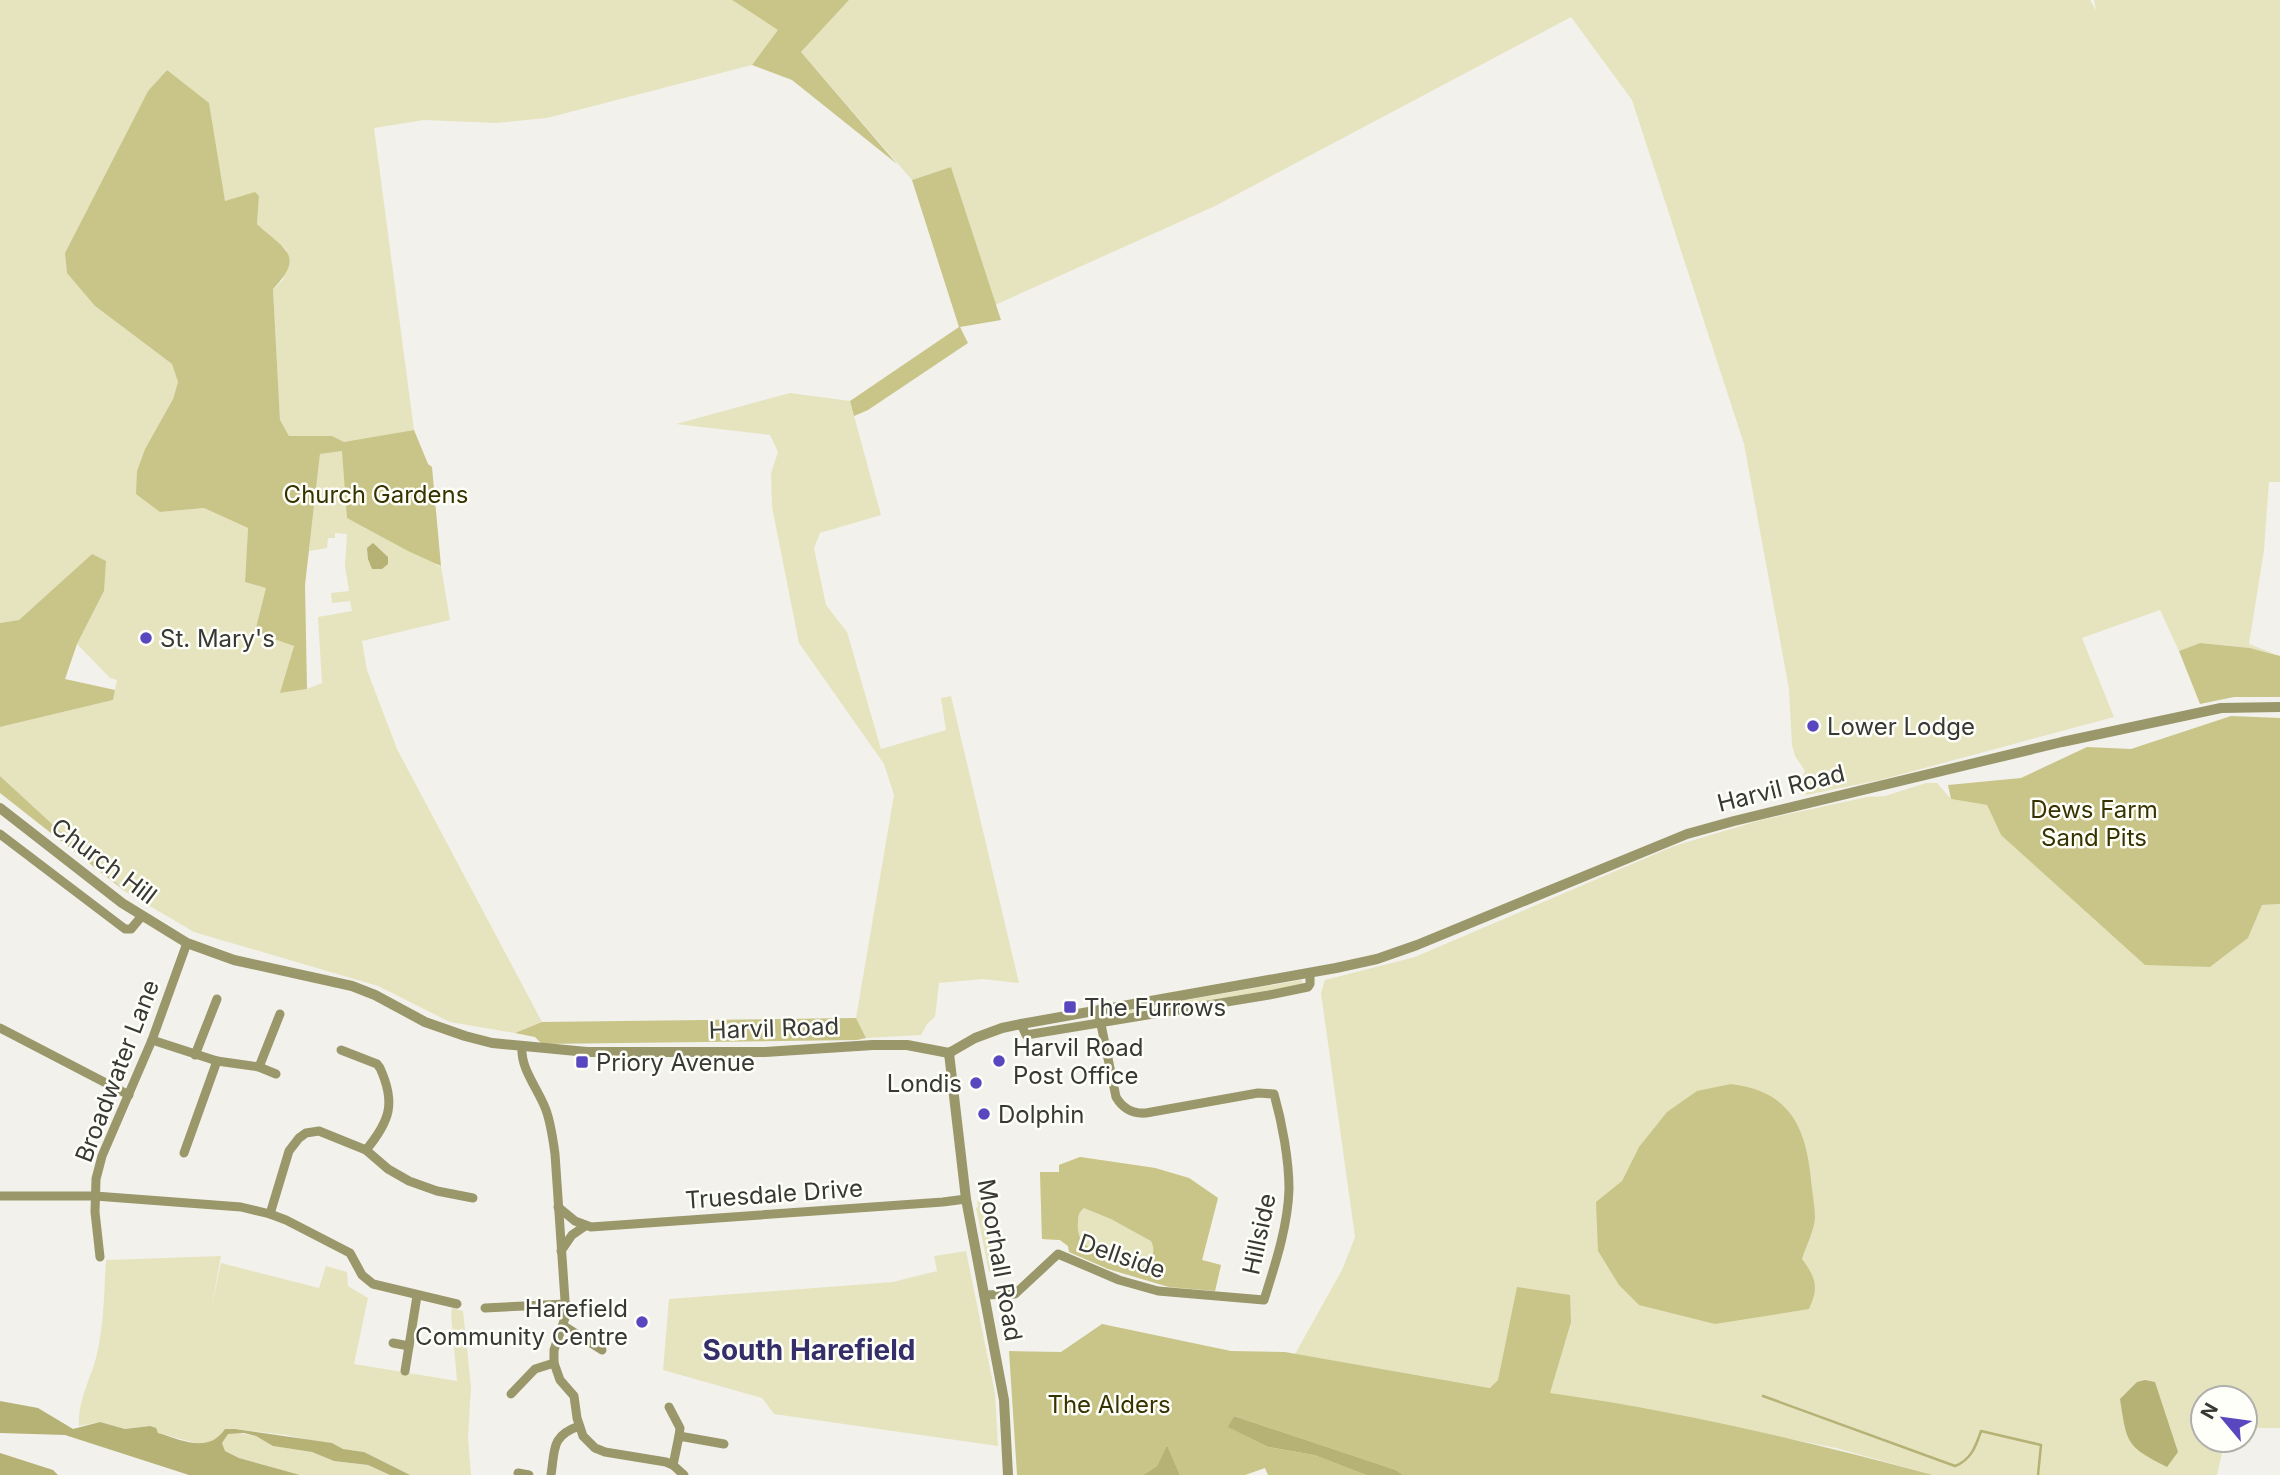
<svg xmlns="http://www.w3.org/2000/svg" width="2280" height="1475" font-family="Inter,sans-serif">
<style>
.green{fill:#e6e4bf}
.forest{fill:#c9c588;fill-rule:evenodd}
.water{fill:#b6b175}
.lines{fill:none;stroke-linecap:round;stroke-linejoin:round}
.stream{stroke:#b6b175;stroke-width:2.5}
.minor{stroke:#9a976a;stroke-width:9}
.tertiary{stroke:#9a976a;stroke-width:10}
.poi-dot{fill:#5947bf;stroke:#fffff9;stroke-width:2.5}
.labels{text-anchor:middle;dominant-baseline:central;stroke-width:5;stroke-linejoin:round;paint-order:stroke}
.park-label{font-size:24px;fill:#373301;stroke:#fffff9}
.poi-label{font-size:24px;fill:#383836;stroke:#fffff9;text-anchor:start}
.street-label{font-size:24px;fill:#383836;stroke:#fffff9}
.quarter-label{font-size:28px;font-weight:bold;fill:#342e69;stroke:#fffff9}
</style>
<rect width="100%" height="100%" fill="#f2f1ec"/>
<!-- green -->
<g class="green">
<polygon points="0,0 732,0 779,30 752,65 547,118 496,123 424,120 374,128 414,430 344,443 332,436 289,436 280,421 273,289 283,280 287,250 257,224 259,196 225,201 218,167 167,70 148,91 65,253 95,306 172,364 178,382 173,399 145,449 137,471 160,512 204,508 248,528 245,582 266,588 294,645 281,693 307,689 322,683 318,617 352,611 350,601 332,603 331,593 349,591 345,566 347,534 335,533 335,538 328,538 327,548 309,551 320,454 416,436 437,566 441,566 450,620 362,641 367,670 397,749 542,1022 515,1033 450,1022 378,986 194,932 126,892 0,776 0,727 113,700 117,680 110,678 77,644 104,591 92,554 19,620 0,623"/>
<polygon points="849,0 2090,0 2096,10 2094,0 2280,0 2280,482 2269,482 2264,550 2249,644 2275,654 2250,648 2200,643 2179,651 2160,610 2082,638 2114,717 1880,780 1806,795 1800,789 1799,784 1805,771 1795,756 1792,745 1789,689 1744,444 1632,100 1571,17 1215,206 995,305 951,167 912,180 801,52"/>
<polygon points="790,393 850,401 881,515 820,533 814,548 826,605 847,632 881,749 946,730 941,698 951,696 1019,983 983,979 939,983 935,1017 927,1024 921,1035 866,1038 856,1018 894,795 884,764 799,643 772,507 771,473 778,452 770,435 676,424"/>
<polygon points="1926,783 1937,783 1951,799 1987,805 2001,835 2197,966 2210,967 2248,938 2262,905 2280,904 2280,1428 2245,1428 2245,1398 2203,1398 2203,1440 2225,1440 2217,1475 1933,1475 1836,1448 1585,1398 1491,1388 1295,1354 1342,1270 1355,1237 1321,993 1325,980 1415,957 1674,846 1761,820 1867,797 1885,796"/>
<polygon points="1301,980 1303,982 1302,985 1107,1017 1107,1014"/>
<polygon points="1080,1157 1155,1168 1189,1178 1218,1198 1202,1260 1221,1265 1215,1291 1169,1287 1108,1269 1069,1252 1068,1246 1060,1240 1042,1239 1040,1172 1059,1172 1059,1165"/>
<polygon points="982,1200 989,1236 983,1237 989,1237 997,1270 989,1272 976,1208 978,1207 977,1201"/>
<polygon points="966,1251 995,1393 998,1446 774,1414 762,1398 663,1370 669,1299 893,1282 937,1271 934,1256"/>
<path d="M221,1256L212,1306L221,1263L319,1288L326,1266L347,1272L348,1286L368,1298L354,1364L457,1381L451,1314L452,1308L463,1311L471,1387L468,1438L471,1475H410L364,1452L343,1449L332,1443L318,1442L286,1435L235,1429L203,1445L158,1433L150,1426L125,1429L100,1422L79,1426C77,1403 90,1380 96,1358C104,1326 104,1292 106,1260Z"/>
<polygon points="235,1433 256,1436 274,1446 312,1452 334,1461 368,1465 390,1475 300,1475 239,1458 225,1451 222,1443 228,1434"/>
</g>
<!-- forest -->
<g class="forest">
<polygon points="732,0 849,0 801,52 897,164 792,80 752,65 778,30"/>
<path d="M167,70L209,103L225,201L255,192L259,196L257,224C284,249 306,255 273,289L280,420L289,436H332L344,442L414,430L428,464L432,467L441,566L408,551L347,518L342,451L320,454L305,585L307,689L280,693L294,646L255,632L266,588L245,582L248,528L204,508L160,512L136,494L137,471L145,449L173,399L178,382L172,364L95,306L67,273L65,253L148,91Z"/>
<polygon points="951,167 1001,320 960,327 968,343 868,410 854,416 850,401 959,327 912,180"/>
<polygon points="92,554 106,561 104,591 77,644 65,679 115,690 113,700 0,727 0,623 19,620"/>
<polygon points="2200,643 2250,648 2280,656 2280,697 2234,697 2200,704 2179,651"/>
<polygon points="2231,716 2280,718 2280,904 2262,905 2248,938 2210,967 2145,965 2001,835 1987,805 1951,799 1948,785 2021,778 2087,747 2131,749"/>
<polygon points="0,776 126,892 0,793"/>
<polygon points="856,1018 866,1038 857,1040 542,1044 535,1037 515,1033 542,1022"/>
<path d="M1731,1084C1789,1091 1806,1126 1811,1180C1812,1192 1815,1206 1815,1218C1814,1231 1806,1246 1802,1259C1816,1278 1819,1287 1809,1309L1715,1324L1639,1305L1619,1285L1598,1251L1596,1202L1622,1181L1639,1147L1667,1112L1697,1091Z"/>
<path d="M1080,1157L1155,1168L1189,1178L1218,1198L1202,1260L1221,1265L1215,1291L1169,1287L1108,1269L1069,1252L1068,1246L1060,1240L1042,1239L1040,1172H1059V1165ZM1084,1208L1111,1219L1151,1241C1158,1254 1149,1269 1134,1268C1122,1267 1092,1252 1084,1243C1079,1239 1077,1229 1078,1222C1078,1215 1079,1212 1084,1208Z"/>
<path d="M1517,1287L1570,1295L1571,1322L1550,1393C1679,1411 1807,1441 1933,1475H1403L1396,1470L1234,1416L1229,1427L1268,1447L1314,1455L1366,1475H1268L1265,1468L1245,1475H1180L1167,1445L1157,1466L1143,1475H1017L1009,1351L1061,1352L1102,1324L1231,1351L1285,1352L1490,1388L1498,1380Z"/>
</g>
<!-- water -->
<g class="water">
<polygon points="373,543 388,557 388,564 382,569 372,569 368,559 367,548"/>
<path d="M2145,1380L2155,1382L2178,1452L2167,1467C2126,1446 2127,1444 2120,1399L2137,1382Z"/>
<path d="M0,1401L38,1408L73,1429L100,1422L125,1429L150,1426L156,1428L158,1433C182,1440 208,1454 225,1429H235L332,1443L343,1449L364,1452L410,1475H390L368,1465L334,1461L312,1452L273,1446L256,1436L244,1433L228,1434L222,1443L225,1451L239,1458L300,1475H189L65,1435L0,1433Z"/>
<polygon points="1234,1416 1396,1470 1403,1475 1366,1475 1314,1455 1268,1447 1228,1427"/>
<polygon points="1167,1445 1180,1475 1143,1475 1157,1466"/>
<polygon points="0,1453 53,1470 58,1475 0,1475"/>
</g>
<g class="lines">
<!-- stream -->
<path class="stream" d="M1763,1396L1955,1466C1971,1460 1976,1446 1981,1431L2041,1445L2038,1475"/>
<!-- minor -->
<g class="minor">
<polyline points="0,834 125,929 131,929 141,917"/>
<polyline points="1021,1024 1026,1035 1269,995 1308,987 1310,984 1310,973"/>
<polyline points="0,1028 129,1095"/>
<polyline points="152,1040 217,1061 259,1067 276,1074"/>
<path d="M522,1046C520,1069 538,1088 546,1110C551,1124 553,1139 555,1154L566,1315L554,1350V1363L560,1380L574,1396L577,1418L583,1436L595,1448L605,1452L666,1462L673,1465L684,1475"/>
<path d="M341,1050L377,1064L380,1068C396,1103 390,1121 366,1150"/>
<polyline points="195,1055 217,999"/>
<polyline points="259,1067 280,1014"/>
<polyline points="184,1153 217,1061"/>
<polyline points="0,1196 95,1196 241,1207 270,1214 286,1220 350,1253 362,1275 373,1284 457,1304"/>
<polyline points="558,1207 575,1221 591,1227 943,1202 966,1199"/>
<polyline points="270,1214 289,1151 299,1138 306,1133 319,1131 366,1150 388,1169 409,1181 437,1191 473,1198"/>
<polyline points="561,1251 572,1235 585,1226"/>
<polyline points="100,1257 95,1212 96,1179 102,1156 152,1040 187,943"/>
<path d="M984,1295L1015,1294L1058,1254L1119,1280L1158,1291L1264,1300C1275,1265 1288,1226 1289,1189C1289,1160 1282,1122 1274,1094L1258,1093L1146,1113C1133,1114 1123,1109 1116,1097L1098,1010"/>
<polyline points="485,1308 566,1304"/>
<polyline points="564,1326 602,1350"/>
<polyline points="393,1343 409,1346"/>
<polyline points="405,1371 417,1296"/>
<polyline points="511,1394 535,1369 554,1363"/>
<polyline points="669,1407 680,1428 679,1436"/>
<polyline points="673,1465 679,1436 724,1444"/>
<polyline points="518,1473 529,1475"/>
<path d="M551,1475C555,1449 551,1436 579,1426"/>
</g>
<!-- tertiary -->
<g class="tertiary">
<polyline points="0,808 122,903 187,943 234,960 352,986 375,995 425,1022 465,1036 492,1043 587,1052 765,1052 873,1045 907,1045 949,1053 975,1038 1002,1028 1021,1024 1336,968 1377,959 1417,945 1687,834 1734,821 2062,742 2221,708 2280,707"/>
<polyline points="949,1053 966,1199 1004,1400 1008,1475"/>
</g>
</g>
<!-- markers -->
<g class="poi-dot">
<circle cx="146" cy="638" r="7"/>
<circle cx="1813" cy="726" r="7"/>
<rect x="1063" y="1000" width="14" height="14" rx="3.5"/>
<circle cx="999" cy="1061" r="7"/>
<rect x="575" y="1055" width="14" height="14" rx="3.5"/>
<circle cx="976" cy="1083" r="7"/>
<circle cx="984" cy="1114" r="7"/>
<circle cx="642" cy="1322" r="7"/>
</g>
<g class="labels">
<!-- park labels -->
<g class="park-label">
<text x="376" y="494">Church Gardens</text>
<text x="2094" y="809">Dews Farm<tspan x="2094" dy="28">Sand Pits</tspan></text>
<text x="1109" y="1404">The Alders</text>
</g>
<!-- poi labels -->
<g class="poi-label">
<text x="160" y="638">St. Mary's</text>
<text x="1827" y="726">Lower Lodge</text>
<text x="1084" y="1007">The Furrows</text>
<text x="1013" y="1047">Harvil Road<tspan x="1013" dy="28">Post Office</tspan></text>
<text x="596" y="1062">Priory Avenue</text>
<text x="962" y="1083" text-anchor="end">Londis</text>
<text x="998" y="1114">Dolphin</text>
<text x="628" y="1308" text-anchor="end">Harefield<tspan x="628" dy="28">Community Centre</tspan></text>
</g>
<!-- street labels -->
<g class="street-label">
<text transform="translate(1781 788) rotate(-14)">Harvil Road</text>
<text transform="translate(104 861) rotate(37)">Church Hill</text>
<text transform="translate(774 1028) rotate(-2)">Harvil Road</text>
<text transform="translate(117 1071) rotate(-69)">Broadwater Lane</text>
<text transform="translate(774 1194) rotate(-4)">Truesdale Drive</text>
<text transform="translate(1259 1234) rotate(-78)">Hillside</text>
<text transform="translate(1122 1256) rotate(19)">Dellside</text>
<text transform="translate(1000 1260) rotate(80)">Moorhall Road</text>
</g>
<!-- quarter labels -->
<g class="quarter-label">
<text x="809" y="1350">South Harefield</text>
</g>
</g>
<!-- north arrow -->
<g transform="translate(2224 1419) rotate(299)"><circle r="33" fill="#fffff9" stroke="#afafab" stroke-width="2"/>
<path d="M0-5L12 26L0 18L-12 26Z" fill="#5947bf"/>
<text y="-10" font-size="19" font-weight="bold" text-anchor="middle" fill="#383836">N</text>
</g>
</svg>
